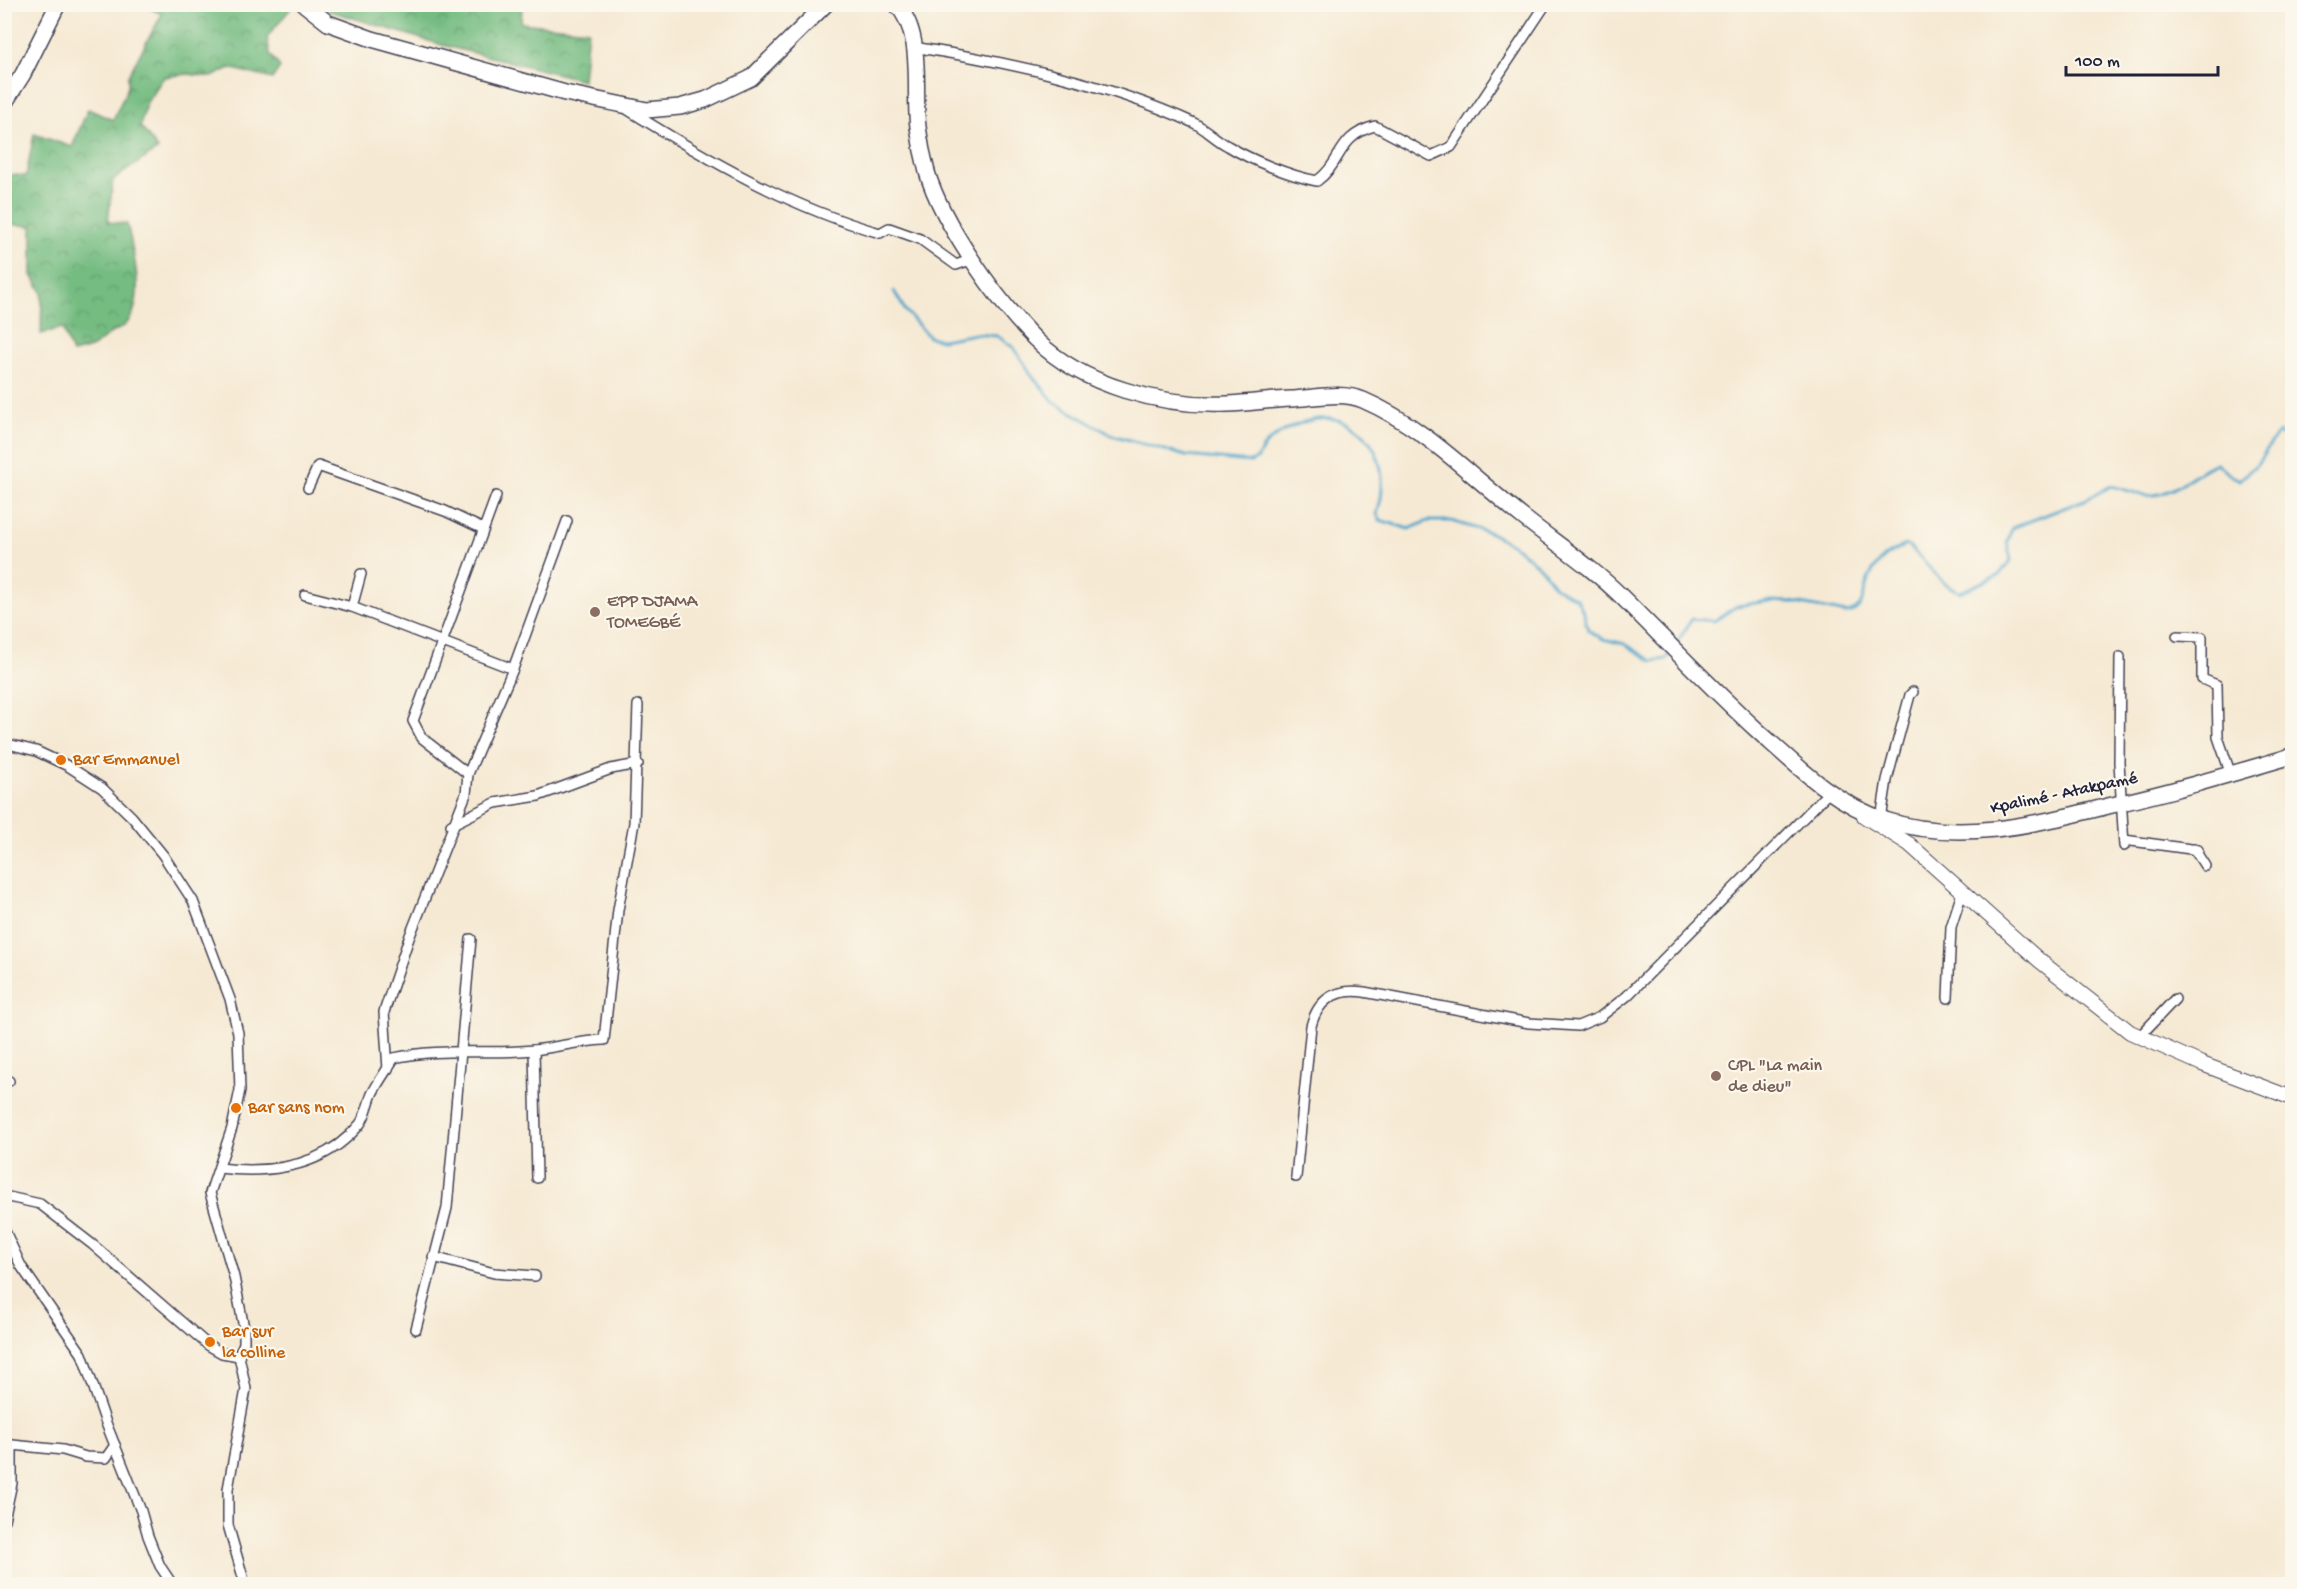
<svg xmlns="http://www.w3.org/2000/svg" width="2297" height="1589" font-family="'Gochi Hand',sans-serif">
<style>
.forest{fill:url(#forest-crowns);stroke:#4b6f5e;stroke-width:1.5}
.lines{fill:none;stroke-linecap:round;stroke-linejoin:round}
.stream{stroke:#4fa4cb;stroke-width:3}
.street-casing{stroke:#424052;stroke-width:12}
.secondary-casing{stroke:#424052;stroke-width:16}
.primary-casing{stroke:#424052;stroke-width:18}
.street{stroke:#fff;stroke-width:9}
.secondary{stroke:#fff;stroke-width:14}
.primary{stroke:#fff;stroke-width:15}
.education-dot{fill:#8d6e63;stroke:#fbf7ec;stroke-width:2}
.food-dot{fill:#e8710a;stroke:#fbf7ec;stroke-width:2}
.labels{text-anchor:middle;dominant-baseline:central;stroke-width:4.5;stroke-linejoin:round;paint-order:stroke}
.education-label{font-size:18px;fill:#785e54;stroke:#fbf7ec;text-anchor:start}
.food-label{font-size:18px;fill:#c56008;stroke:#fbf7ec;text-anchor:start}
.street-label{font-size:18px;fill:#22223b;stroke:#fbf7ec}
</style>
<defs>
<pattern id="forest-crowns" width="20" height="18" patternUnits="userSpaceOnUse" patternTransform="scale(1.5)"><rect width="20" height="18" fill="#74bc81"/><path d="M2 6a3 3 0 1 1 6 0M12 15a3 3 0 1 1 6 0" fill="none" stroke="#5f986b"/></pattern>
</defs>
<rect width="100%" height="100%" fill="#fbf7ec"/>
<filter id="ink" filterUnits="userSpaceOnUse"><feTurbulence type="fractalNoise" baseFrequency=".0167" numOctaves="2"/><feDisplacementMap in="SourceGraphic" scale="12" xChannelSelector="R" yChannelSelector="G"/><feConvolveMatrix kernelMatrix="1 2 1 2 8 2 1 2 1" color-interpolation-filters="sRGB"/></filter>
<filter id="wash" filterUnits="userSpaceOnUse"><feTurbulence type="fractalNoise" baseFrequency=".008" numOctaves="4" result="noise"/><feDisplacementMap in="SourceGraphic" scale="24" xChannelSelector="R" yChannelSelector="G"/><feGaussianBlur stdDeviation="1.35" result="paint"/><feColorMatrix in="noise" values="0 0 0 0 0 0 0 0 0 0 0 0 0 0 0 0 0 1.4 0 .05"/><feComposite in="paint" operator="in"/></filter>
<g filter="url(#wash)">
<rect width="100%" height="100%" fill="#f5e9d3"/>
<!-- forest -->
<path class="forest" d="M142,5H522L521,23L588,30L583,80L442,45L327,10L292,7L267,37L270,54L280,67L272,79L230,68L212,77L188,74L164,77L147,102L140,126L158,149L113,180L108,222L127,224C133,250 148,305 124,326C119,330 112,331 108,335C92,349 92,348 72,353L62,328L41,334L42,292L32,275V226L5,224L4,174L26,176L34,134L72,147L88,109L113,120L128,87V76L162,14Z"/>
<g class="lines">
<!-- stream -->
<g class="stream">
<path d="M894,291L905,310L929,337L942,340L975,334L997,336L1014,348L1031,374L1055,403L1112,435L1186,456L1251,462L1258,458C1263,444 1273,437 1286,430C1351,393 1398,451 1377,514L1380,520L1409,529L1428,521H1451L1491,533L1516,547L1541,568L1555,587L1577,599L1584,614L1588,630L1603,639L1625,644L1652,661L1666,659L1670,654"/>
<path d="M1676,644L1692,619L1714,621L1737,606L1767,601L1791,602L1846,613C1868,610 1861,591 1870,576C1879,559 1889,552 1906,545C1928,559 1935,583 1960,592L1999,575L2011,560L2007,542L2012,528L2087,499L2111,486C2122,488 2133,493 2144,495C2172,499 2193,471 2217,463L2230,475L2240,480L2257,464L2278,433L2292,440"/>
</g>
</g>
</g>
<g filter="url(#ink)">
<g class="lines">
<!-- street casing -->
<g class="street-casing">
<g id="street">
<path d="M913,47C1008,62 1106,83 1194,123C1206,129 1216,140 1228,146C1251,160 1290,176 1317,181C1343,162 1337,136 1375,126L1431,156L1451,147L1546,4"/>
<path d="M628,110C708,160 789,207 880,233L889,228L920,239L956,265L973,259"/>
<polyline points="308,488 318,466 445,511 483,529"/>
<polyline points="361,574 352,607 513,669"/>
<polyline points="305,595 352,607"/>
<polyline points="2177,636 2202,637 2202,679 2217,685 2218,737 2231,775"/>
<polyline points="2120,657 2119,762 2124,846"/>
<polyline points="4,743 36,751 68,766 102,788 132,817 163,855 193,901 230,999 238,1033 240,1090 232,1128 210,1193 234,1277 244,1328 244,1343 239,1356 246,1389 228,1489 228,1525 245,1584"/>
<polyline points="468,774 422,738 413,721 496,496"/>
<polyline points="1881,819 1887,780 1910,695 1913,692"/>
<polyline points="451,825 495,803 538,796 611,769 638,764"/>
<polyline points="2124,840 2198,850"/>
<polyline points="2194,849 2205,866"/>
<polyline points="1948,998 1951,927 1962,893"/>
<polyline points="2139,1037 2175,999"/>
<polyline points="534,1050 537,1178"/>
<polyline points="388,1069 384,1012 409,938 466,794 468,774 513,669 567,521"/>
<polyline points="4,1081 9,1081"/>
<path d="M219,1168C270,1174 325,1167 360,1124C366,1116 368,1104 372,1094C378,1082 387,1070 394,1058C440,1047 488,1055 534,1050C558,1047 580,1041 604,1040L618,910L634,823L638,705"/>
<path d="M1296,1177L1311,1026C1318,999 1336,988 1364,992L1529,1023L1578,1026L1600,1017L1627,996L1829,792"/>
<polyline points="4,1196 40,1204 93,1245 208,1345 222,1353 239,1356"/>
<polyline points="4,1229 21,1266 82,1354 106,1423 141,1511 148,1536 160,1566 172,1584"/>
<polyline points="433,1257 494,1273 535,1276"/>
<polyline points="416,1329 447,1208 471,939"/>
<polyline points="4,1444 12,1445 12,1483 4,1520"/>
<polyline points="12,1445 63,1450 86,1457 106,1458 115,1445"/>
</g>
</g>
<!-- secondary casing -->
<g class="secondary-casing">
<polyline id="secondary" points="1864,816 1909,844 2040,961 2130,1032 2202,1064 2292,1098"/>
</g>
<!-- primary casing -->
<g class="primary-casing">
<g id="primary">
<polyline points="304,4 328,23 372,39 565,93 647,110 680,107 705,100 751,78 826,4"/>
<path d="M896,4C925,34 913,90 918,127C920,142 923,157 927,172C942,223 997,301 1035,339C1082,386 1163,407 1228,404C1249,403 1270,400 1291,399C1314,398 1342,391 1363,400C1424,426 1473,478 1524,518C1557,544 1593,568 1623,598C1668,643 1712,689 1759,732C1797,766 1835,804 1885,820C1959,844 2036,824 2108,806C2171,792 2231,774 2292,756"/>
<polyline points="4,104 23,74 58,4"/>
</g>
</g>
<!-- street -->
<use href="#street" class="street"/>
<!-- secondary -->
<use href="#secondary" class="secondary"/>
<!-- primary -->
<use href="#primary" class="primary"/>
</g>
</g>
<!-- markers -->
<g class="education-dot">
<circle cx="595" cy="612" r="6"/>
<circle cx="1716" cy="1076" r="6"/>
</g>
<g class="food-dot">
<circle cx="61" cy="760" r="6"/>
<circle cx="236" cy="1108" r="6"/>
<circle cx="210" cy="1342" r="6"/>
</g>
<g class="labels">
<!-- education labels -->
<g class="education-label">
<text x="607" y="602">EPP DJAMA<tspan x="607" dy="21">TOMEGBÉ</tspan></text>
<text x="1728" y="1066">CPL "La main<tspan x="1728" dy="21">de dieu"</tspan></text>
</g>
<!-- food labels -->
<g class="food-label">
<text x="73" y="760">Bar Emmanuel</text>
<text x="248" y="1108">Bar sans nom</text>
<text x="222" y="1332">Bar sur<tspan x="222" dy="21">la colline</tspan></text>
</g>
<!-- street labels -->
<g class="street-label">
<text transform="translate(2064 794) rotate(-12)">Kpalimé - Atakpamé</text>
</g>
</g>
<!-- margin -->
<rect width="2297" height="1589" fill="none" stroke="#fbf7ec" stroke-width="24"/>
<!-- scale -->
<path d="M2066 66v9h152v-9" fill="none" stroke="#22223b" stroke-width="3"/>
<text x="2075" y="66" font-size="18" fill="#22223b" stroke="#fbf7ec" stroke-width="4.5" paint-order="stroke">100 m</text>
</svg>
